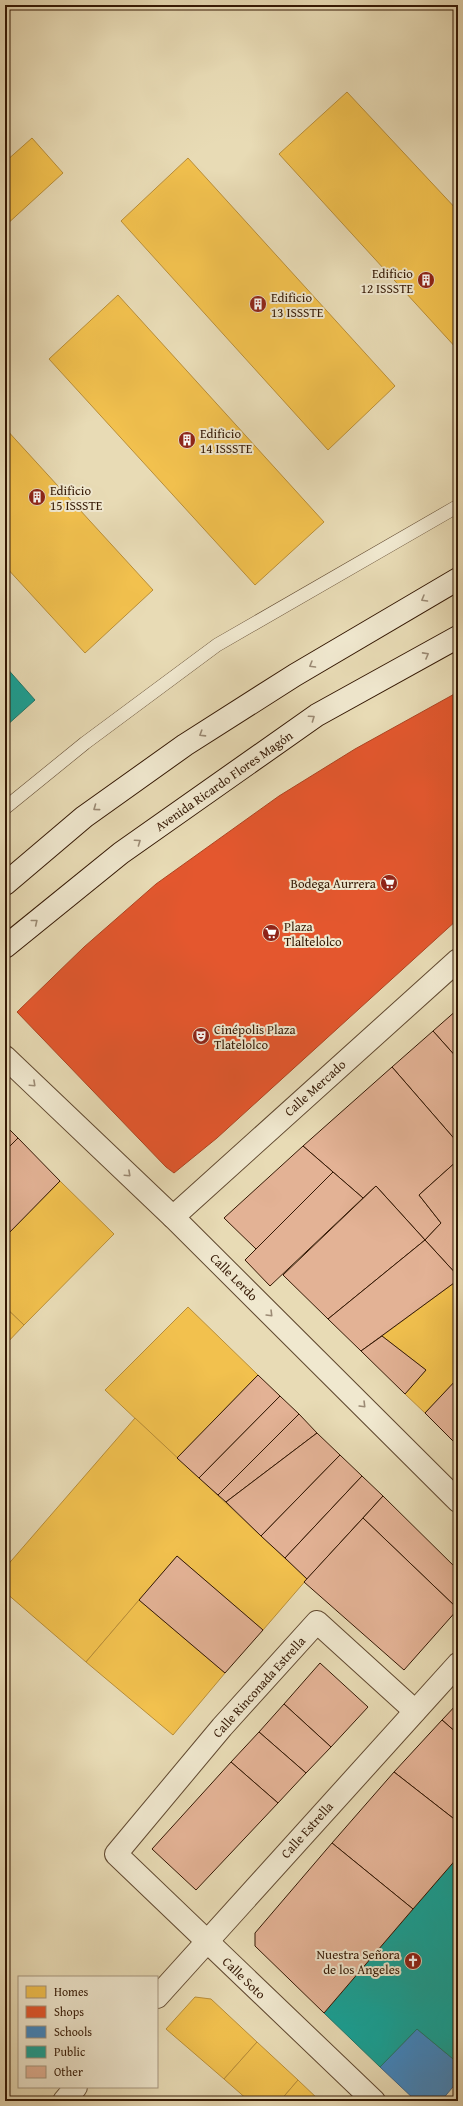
<svg xmlns="http://www.w3.org/2000/svg" width="463" height="2106" font-family="'Gentium Book Plus',serif">
<style>
.homes{fill:#f2c14e;stroke:#b98e38}
.shops{fill:#e4572e;stroke:#af4421}
.schools{fill:#3f88c5;stroke:#3c668b}
.public{fill:#17a398;stroke:#20796c}
.building{fill:#e3b295;stroke:#341804}
.lines{fill:none;stroke-linecap:round;stroke-linejoin:round}
.service-casing{stroke:#614930;stroke-width:14}
.minor-casing{stroke:#614930;stroke-width:24}
.tertiary-casing{stroke:#614930;stroke-width:24}
.secondary-casing{stroke:#341804;stroke-width:24}
.service{stroke:#f0e8cf;stroke-width:13}
.minor{stroke:#f0e8cf;stroke-width:22}
.tertiary{stroke:#f0e8cf;stroke-width:22}
.secondary{stroke:#f0e8cf;stroke-width:22}
.oneway{stroke:#9b8a74}
.labels{text-anchor:middle;dominant-baseline:central;stroke-width:4;stroke-linejoin:round;paint-order:stroke}
.poi-label{font-size:13px;fill:#341804;stroke:#f0e8cf;text-anchor:start}
.street-label{font-size:13px;fill:#341804;stroke:#f0e8cf}
</style>
<rect width="100%" height="100%" fill="#e8dbb5"/>
<filter id="stains"><feTurbulence type="fractalNoise" baseFrequency=".005" numOctaves="4"/><feColorMatrix values="0 0 0 0 .2 0 0 0 0 .09 0 0 0 0 .02 0 0 0 .5 -.17"/></filter>
<radialGradient id="worn" r=".72"><stop offset=".6" stop-color="#630" stop-opacity="0"/><stop offset="1" stop-color="#630" stop-opacity=".3"/></radialGradient>
<!-- homes -->
<g class="homes">
<polygon points="347,92 458,211 458,350 279,154"/>
<polygon points="32,138 63,173 5,226 5,162"/>
<polygon points="188,158 395,386 328,450 121,221"/>
<polygon points="118,295 324,522 255,585 49,359"/>
<polygon points="5,428 153,590 85,653 5,566"/>
<polygon points="60,1181 114,1234 24,1325 5,1307 5,1237"/>
<polygon points="458,1280 458,1378 425,1413 405,1394 426,1370 382,1336"/>
<polygon points="5,1307 24,1325 5,1345"/>
<polygon points="188,1307 258,1375 177,1458 105,1390"/>
<polygon points="135,1418 307,1579 263,1630 177,1556 86,1662 5,1592 5,1568"/>
<polygon points="139,1600 225,1673 173,1735 86,1662"/>
<polygon points="195,1997 211,1999 257,2042 224,2079 166,2029"/>
<polygon points="257,2042 298,2080 280,2101 249,2101 224,2079"/>
<polygon points="298,2080 320,2101 280,2101"/>
</g>
<!-- shops -->
<polygon class="shops" points="458,692 458,919 217,1138 174,1173 166,1167 17,1012 84,947 156,884 279,796 355,749"/>
<!-- schools -->
<polygon class="schools" points="417,2029 458,2063 458,2081 441,2101 416,2101 380,2067"/>
<!-- public -->
<g class="public">
<polygon points="5,666 35,700 5,727"/>
<polygon points="458,1857 458,2063 417,2029 380,2067 324,2013"/>
</g>
<!-- building -->
<g class="building">
<polygon points="458,1009 458,1059 433,1031"/>
<polygon points="433,1031 458,1059 458,1143 392,1067"/>
<polygon points="392,1067 458,1143 458,1160 419,1195 441,1223 425,1240 376,1186 363,1198 303,1146"/>
<polygon points="5,1125 18,1138 5,1151"/>
<polygon points="18,1138 60,1181 5,1237 5,1151"/>
<polygon points="303,1146 333,1172 256,1249 224,1218"/>
<polygon points="458,1160 458,1276 425,1240 441,1223 419,1195"/>
<polygon points="333,1172 363,1198 270,1286 245,1260"/>
<polygon points="376,1186 425,1240 328,1319 283,1275"/>
<polygon points="425,1240 458,1276 458,1280 361,1351 328,1319"/>
<polygon points="382,1336 426,1370 405,1394 361,1351"/>
<polygon points="258,1375 280,1396 199,1478 177,1458"/>
<polygon points="458,1378 458,1446 425,1413"/>
<polygon points="280,1396 299,1414 218,1495 199,1478"/>
<polygon points="299,1414 317,1433 226,1502 218,1495"/>
<polygon points="317,1433 340,1455 261,1536 226,1502"/>
<polygon points="340,1455 362,1476 285,1558 261,1536"/>
<polygon points="362,1476 383,1496 307,1579 285,1558"/>
<polygon points="383,1496 458,1570 458,1609 363,1518"/>
<polygon points="363,1518 458,1609 404,1670 304,1582"/>
<polygon points="177,1556 263,1630 225,1673 139,1600"/>
<polygon points="320,1663 368,1707 331,1747 284,1704"/>
<polygon points="458,1703 458,1734 442,1720"/>
<polygon points="284,1704 331,1747 306,1773 259,1732"/>
<polygon points="442,1720 458,1734 458,1822 394,1772"/>
<polygon points="259,1732 306,1773 278,1803 231,1762"/>
<polygon points="231,1762 278,1803 196,1890 152,1849"/>
<polygon points="394,1772 458,1822 458,1857 413,1909 332,1843"/>
<polygon points="332,1843 413,1909 324,2013 255,1946 255,1933"/>
</g>
<g class="lines">
<!-- service casing -->
<g class="service-casing">
<polyline id="service" points="5,808 85,743 217,645 458,506"/>
</g>
<!-- minor casing -->
<g class="minor-casing">
<g id="minor">
<polyline points="173,1217 458,960"/>
<polyline points="157,1997 458,1664"/>
<polyline points="64,2101 76,2087"/>
<polyline points="374,2101 116,1854 222,1727 317,1622 415,1711"/>
</g>
</g>
<!-- tertiary casing -->
<g class="tertiary-casing">
<polyline id="tertiary" points="5,1057 173,1217 458,1501"/>
</g>
<!-- secondary casing -->
<g class="secondary-casing">
<g id="secondary">
<polyline points="5,884 84,817 185,745 295,675 458,579"/>
<polyline points="5,947 121,853 317,715 458,637"/>
</g>
</g>
<!-- service -->
<use href="#service" class="service"/>
<!-- minor -->
<use href="#minor" class="minor"/>
<!-- tertiary -->
<use href="#tertiary" class="tertiary"/>
<!-- secondary -->
<use href="#secondary" class="secondary"/>
</g>
<!-- one-way arrows -->
<defs><path id="oneway-chevron" d="M-2-3.5L2.5 0L-2 3.5" fill="none" stroke-width="1.6" stroke-linecap="round" stroke-linejoin="round"/></defs>
<g class="oneway">
<use href="#oneway-chevron" transform="translate(424 599) rotate(150)"/>
<use href="#oneway-chevron" transform="translate(426 655) rotate(-29)"/>
<use href="#oneway-chevron" transform="translate(312 665) rotate(150)"/>
<use href="#oneway-chevron" transform="translate(312 718) rotate(-35)"/>
<use href="#oneway-chevron" transform="translate(202 734) rotate(148)"/>
<use href="#oneway-chevron" transform="translate(96 808) rotate(144)"/>
<use href="#oneway-chevron" transform="translate(138 842) rotate(-35)"/>
<use href="#oneway-chevron" transform="translate(35 922) rotate(-39)"/>
<use href="#oneway-chevron" transform="translate(33 1084) rotate(43)"/>
<use href="#oneway-chevron" transform="translate(128 1174) rotate(43)"/>
<use href="#oneway-chevron" transform="translate(270 1314) rotate(45)"/>
<use href="#oneway-chevron" transform="translate(363 1405) rotate(45)"/>
</g>
<!-- icons -->
<defs>
<g id="building-disc" transform="scale(0.9)"><circle r="9.5" fill="#8f2418" stroke="#f0e8cf"/><path d="M-4-6H4V6H1V3H-1V6H-4ZM-2.5-4.3h1.7v1.8h-1.7ZM.8-4.3h1.7v1.8H.8ZM-2.5-1h1.7V.8h-1.7ZM.8-1h1.7V.8H.8Z" fill="#fff"/></g>
<g id="supermarket-disc" transform="scale(0.9)"><circle r="9.5" fill="#8f2418" stroke="#f0e8cf"/><path d="M-6-5.5h2.5l.6 2H6L4.5 2H-2.5L-4.4-4H-6ZM-1.5 3.2a1.3 1.3 0 1 0 .1 0ZM3 3.2a1.3 1.3 0 1 0 .1 0Z" fill="#fff"/></g>
<g id="theatre-disc" transform="scale(0.9)"><circle r="9.5" fill="#8f2418" stroke="#f0e8cf"/><path d="M-5-5.5Q0-4 5-5.5V0Q5 5 0 6Q-5 5-5 0ZM-3.3-2.5H-1v1.5H-3.3ZM1-2.5H3.3v1.5H1ZM-2.8 1Q0 5.5 2.8 1Z" fill="#fff"/></g>
<g id="church-disc" transform="scale(0.9)"><circle r="9.5" fill="#8f2418" stroke="#f0e8cf"/><path d="M-1.2-6h2.4v3.5h3.3v2.4h-3.3V6h-2.4V-.1h-3.3v-2.4h3.3Z" fill="#fff"/></g>
</defs>
<g fill-rule="evenodd">
<use href="#building-disc" x="426" y="280"/>
<use href="#building-disc" x="258" y="304"/>
<use href="#building-disc" x="187" y="440"/>
<use href="#building-disc" x="37" y="497"/>
<use href="#supermarket-disc" x="389" y="883"/>
<use href="#supermarket-disc" x="271" y="933"/>
<use href="#theatre-disc" x="201" y="1036"/>
<use href="#church-disc" x="413" y="1961"/>
</g>
<g class="labels">
<!-- poi labels -->
<g class="poi-label">
<text x="413" y="273" text-anchor="end">Edificio<tspan x="413" dy="15">12 ISSSTE</tspan></text>
<text x="271" y="297">Edificio<tspan x="271" dy="15">13 ISSSTE</tspan></text>
<text x="200" y="433">Edificio<tspan x="200" dy="15">14 ISSSTE</tspan></text>
<text x="50" y="490">Edificio<tspan x="50" dy="15">15 ISSSTE</tspan></text>
<text x="376" y="883" text-anchor="end">Bodega Aurrera</text>
<text x="284" y="926">Plaza<tspan x="284" dy="15">Tlaltelolco</tspan></text>
<text x="214" y="1029">Cinépolis Plaza<tspan x="214" dy="15">Tlatelolco</tspan></text>
<text x="400" y="1954" text-anchor="end">Nuestra Señora<tspan x="400" dy="15">de los Angeles</tspan></text>
</g>
<!-- street labels -->
<g class="street-label">
<text transform="translate(224 781) rotate(-35)">Avenida Ricardo Flores Magón</text>
<text transform="translate(315 1088) rotate(-42)">Calle Mercado</text>
<text transform="translate(234 1277) rotate(45)">Calle Lerdo</text>
<text transform="translate(259 1687) rotate(-48)">Calle Rinconada Estrella</text>
<text transform="translate(307 1830) rotate(-48)">Calle Estrella</text>
<text transform="translate(244 1978) rotate(44)">Calle Soto</text>
</g>
</g>
<!-- margin -->
<rect width="463" height="2106" fill="none" stroke="#e8dbb5" stroke-width="20"/>
<rect x="6" y="6" width="451" height="2094" fill="none" stroke="#341804" stroke-width="2"/>
<rect x="10" y="10" width="443" height="2086" fill="none" stroke="#341804"/>
<!-- legend -->
<rect x="18" y="1976" width="140" height="112" fill="#f0e8cf" stroke="#a5957e"/>
<rect x="26" y="1986" width="20" height="12" fill="#f2c14e" stroke="#a5957e"/>
<text x="54" y="1996" font-size="12" fill="#341804">Homes</text>
<rect x="26" y="2006" width="20" height="12" fill="#e4572e" stroke="#a5957e"/>
<text x="54" y="2016" font-size="12" fill="#341804">Shops</text>
<rect x="26" y="2026" width="20" height="12" fill="#3f88c5" stroke="#a5957e"/>
<text x="54" y="2036" font-size="12" fill="#341804">Schools</text>
<rect x="26" y="2046" width="20" height="12" fill="#17a398" stroke="#a5957e"/>
<text x="54" y="2056" font-size="12" fill="#341804">Public</text>
<rect x="26" y="2066" width="20" height="12" fill="#e3b295" stroke="#a5957e"/>
<text x="54" y="2076" font-size="12" fill="#341804">Other</text>
<rect width="100%" height="100%" filter="url(#stains)"/>
<rect width="100%" height="100%" fill="url(#worn)"/>
</svg>
